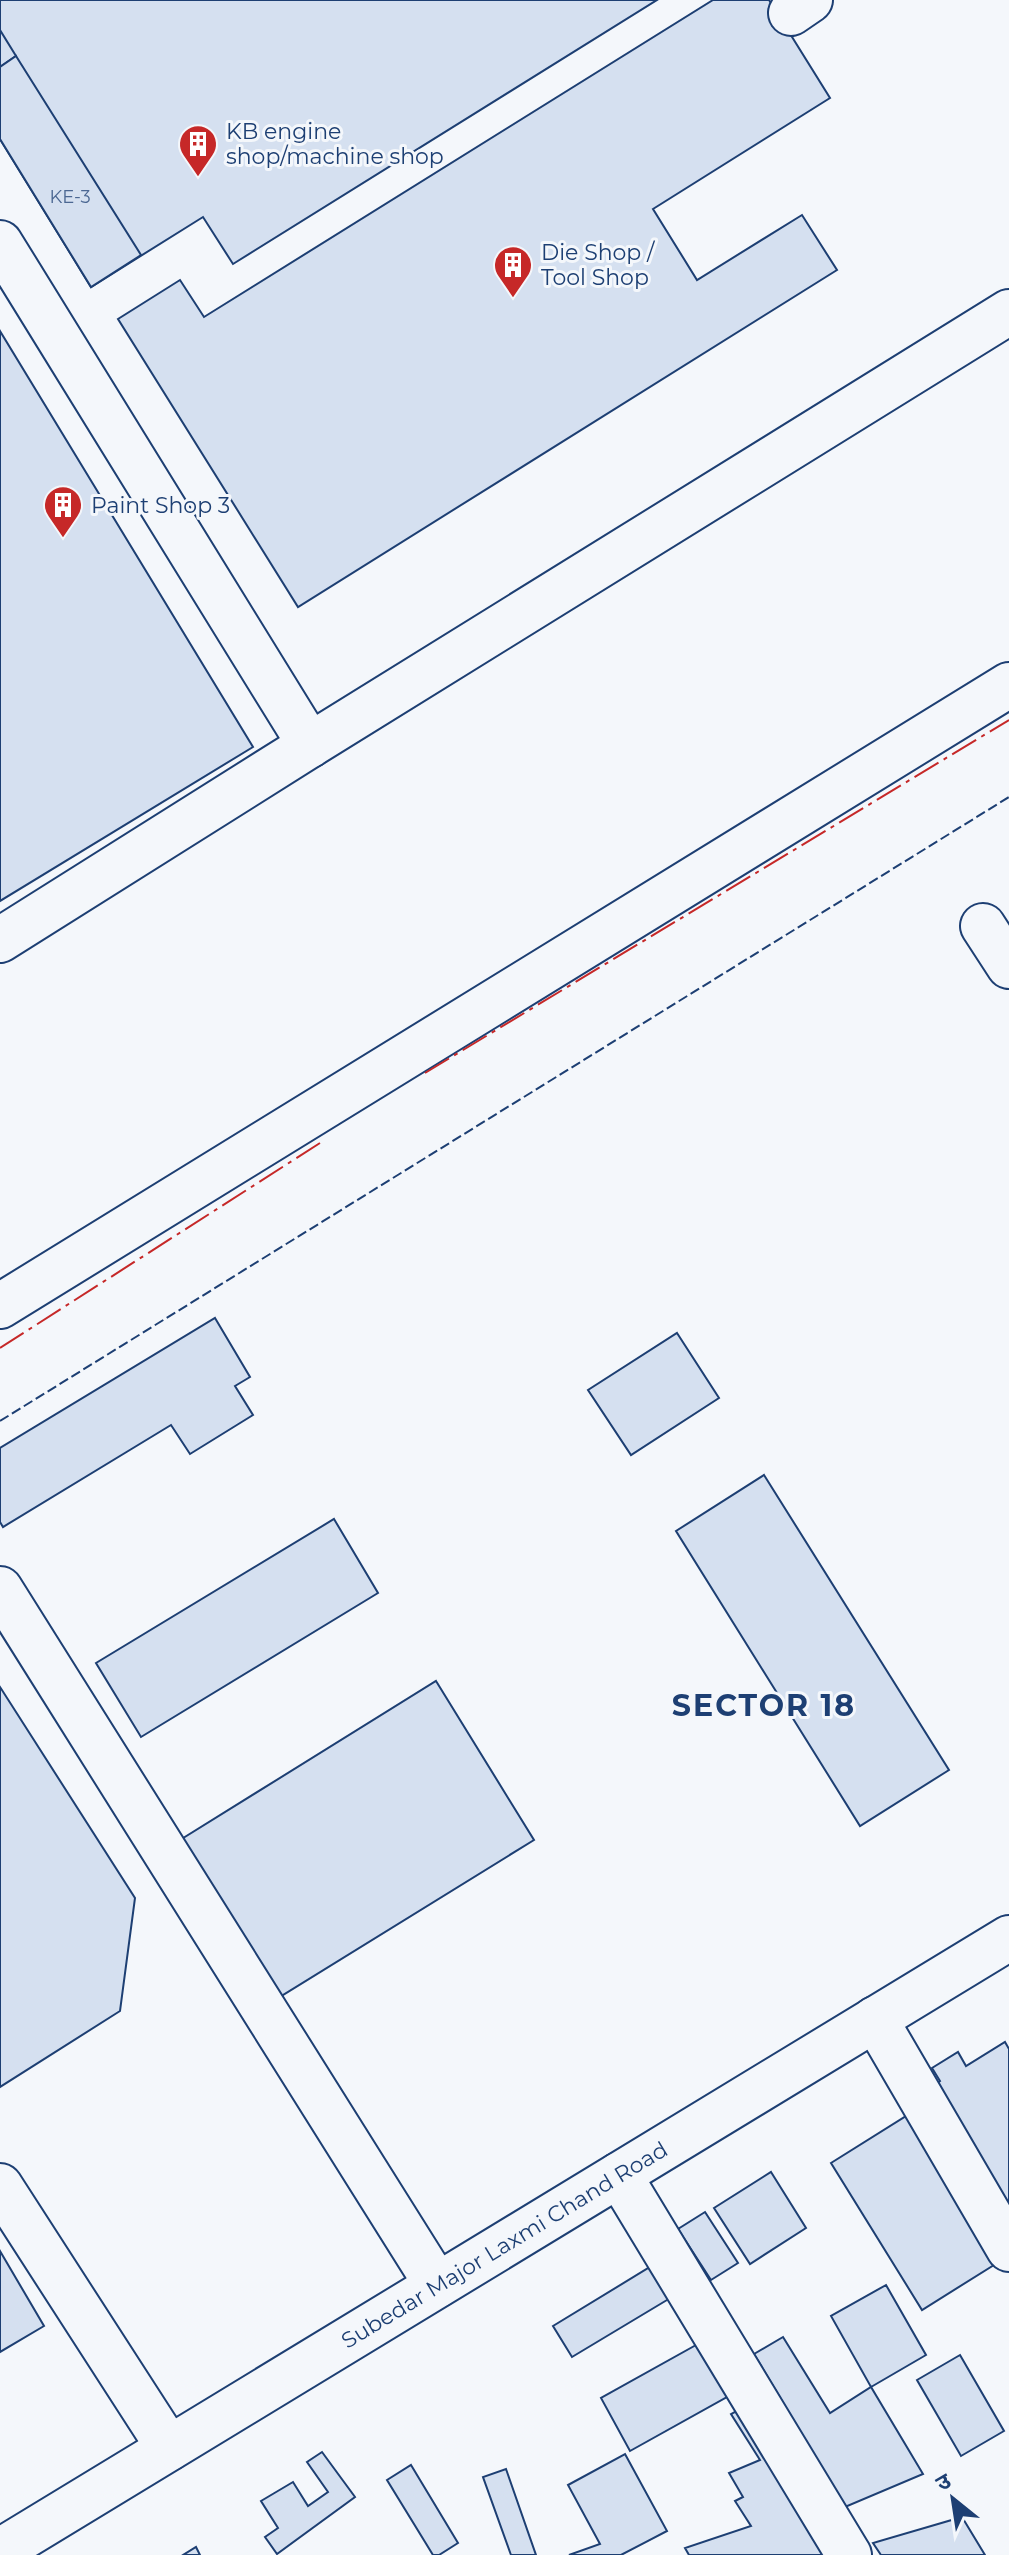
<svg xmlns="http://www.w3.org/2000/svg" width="1009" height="2555" font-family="Montserrat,'Noto Sans Devanagari',sans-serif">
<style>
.building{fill:#d5e0f0;stroke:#1d3f73;stroke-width:2}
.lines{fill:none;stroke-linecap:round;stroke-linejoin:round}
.minor-casing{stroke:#1d3f73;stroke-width:48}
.minor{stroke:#f4f7fb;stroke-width:44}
.fence{stroke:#1d3f73;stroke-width:2;stroke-dasharray:10 4;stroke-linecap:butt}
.power{stroke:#c62828;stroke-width:2;stroke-dasharray:28 6 4 6;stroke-linecap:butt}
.labels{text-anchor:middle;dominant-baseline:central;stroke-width:6;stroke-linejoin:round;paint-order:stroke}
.number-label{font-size:18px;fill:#4b6792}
.poi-label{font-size:22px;fill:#1d3f73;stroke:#f4f7fb;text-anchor:start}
.street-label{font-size:22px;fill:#1d3f73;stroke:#f4f7fb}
.district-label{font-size:30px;font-weight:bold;letter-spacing:2px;fill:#1d3f73;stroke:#f4f7fb}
</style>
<rect width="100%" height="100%" fill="#f4f7fb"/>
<!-- building -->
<g class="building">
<polygon points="0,0 657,0 233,264 203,217 91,287 0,139"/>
<polygon points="713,0 769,0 830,98 653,209 697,280 802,215 837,270 298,607 118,319 180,280 204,317"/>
<polygon points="0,30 16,56 0,67"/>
<polygon points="16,56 141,255 91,287 0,139 0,67"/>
<polygon points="0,331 253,747 0,901"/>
<polygon points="215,1318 250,1377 235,1386 253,1415 190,1454 171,1425 3,1527 0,1522 0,1448"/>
<polygon points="677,1333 719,1398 631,1455 588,1390"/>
<polygon points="764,1475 949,1770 860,1826 676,1531"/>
<polygon points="334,1519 378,1593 141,1737 96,1663"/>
<polygon points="436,1681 534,1840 278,1998 180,1840"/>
<polygon points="0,1687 135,1898 120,2011 0,2087"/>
<polygon points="1005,2042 1009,2049 1009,2206 934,2086 940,2081 932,2068 958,2052 966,2066"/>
<polygon points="911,2113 1002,2260 922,2310 831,2163"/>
<polygon points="771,2172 806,2228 750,2264 714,2208"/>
<polygon points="705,2212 738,2263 711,2280 678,2229"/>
<polygon points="0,2251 44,2326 0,2352"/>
<polygon points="663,2259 682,2291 572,2357 553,2326"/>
<polygon points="886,2285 926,2355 871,2387 831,2316"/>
<polygon points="714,2335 743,2388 630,2451 601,2398"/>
<polygon points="783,2337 830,2413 871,2387 923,2474 845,2507 754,2354"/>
<polygon points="960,2355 1004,2431 961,2456 917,2380"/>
<polygon points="753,2402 845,2555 689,2555 685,2548 751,2526 735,2501 743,2497 729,2473 760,2460 731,2414"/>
<polygon points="322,2452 355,2497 277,2554 265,2537 278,2528 261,2501 293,2482 308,2506 328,2492 307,2462"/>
<polygon points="625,2454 667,2531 621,2555 569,2555 600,2544 568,2485"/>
<polygon points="411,2465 458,2543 439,2555 433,2555 387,2480"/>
<polygon points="506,2469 536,2555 511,2555 483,2477"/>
<polygon points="962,2517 985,2555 881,2555 873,2543"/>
<polygon points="196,2547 200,2555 183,2555"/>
</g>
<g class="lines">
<!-- minor casing -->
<g class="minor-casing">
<g id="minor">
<polyline points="791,13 810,0"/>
<polyline points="0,243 310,745"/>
<polyline points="983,926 1009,966"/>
<polyline points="0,940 310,745 1009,312"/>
<polyline points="0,1306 1009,685"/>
<polyline points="0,1589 437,2285"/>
<polyline points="875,2019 1009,2249"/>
<polyline points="619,2175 849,2555"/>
<polyline points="0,2186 169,2448"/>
<path id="s1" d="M0,2551L1009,1938"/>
</g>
</g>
<!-- minor -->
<use href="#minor" class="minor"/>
<!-- fence -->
<polyline class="fence" points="0,1421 1009,797"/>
<!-- power -->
<g class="power">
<polyline points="425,1073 1009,720"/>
<polyline points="0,1348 320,1143"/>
</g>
</g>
<!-- icons -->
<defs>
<g id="building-pin" transform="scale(2)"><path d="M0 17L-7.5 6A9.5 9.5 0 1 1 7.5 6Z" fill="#c62828" stroke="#f4f7fb"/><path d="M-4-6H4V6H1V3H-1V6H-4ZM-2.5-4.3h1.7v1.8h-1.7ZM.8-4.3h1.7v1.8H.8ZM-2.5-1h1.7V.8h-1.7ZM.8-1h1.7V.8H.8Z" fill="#fff"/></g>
</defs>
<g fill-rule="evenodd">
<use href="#building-pin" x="198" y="144"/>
<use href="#building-pin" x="513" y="265"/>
<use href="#building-pin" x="63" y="505"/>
</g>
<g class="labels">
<!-- number labels -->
<g class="number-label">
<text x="70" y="197">KE-3</text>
</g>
<!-- poi labels -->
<g class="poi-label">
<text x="226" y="131">KB engine<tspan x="226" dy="25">shop/machine shop</tspan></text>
<text x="541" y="252">Die Shop /<tspan x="541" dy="25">Tool Shop</tspan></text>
<text x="91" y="505">Paint Shop 3</text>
</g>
<!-- street labels -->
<g class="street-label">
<text stroke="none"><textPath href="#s1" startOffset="590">Subedar Major Laxmi Chand Road</textPath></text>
</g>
<!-- district labels -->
<g class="district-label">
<text x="764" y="1705">SECTOR 18</text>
</g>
</g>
<!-- north arrow -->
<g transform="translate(953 2499) rotate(330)" stroke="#f4f7fb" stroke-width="6" paint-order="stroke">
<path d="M0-6L14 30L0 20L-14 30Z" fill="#1d3f73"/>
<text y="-12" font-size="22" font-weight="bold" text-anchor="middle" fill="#1d3f73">उ</text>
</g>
</svg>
